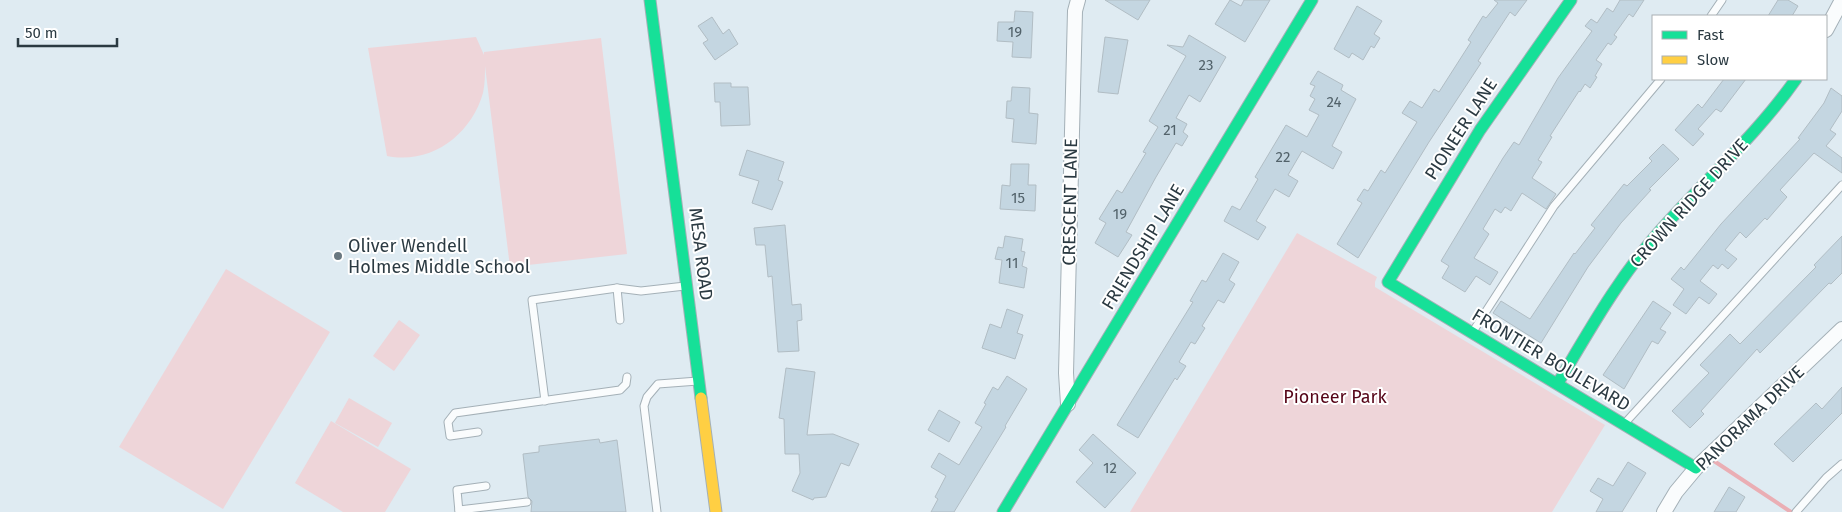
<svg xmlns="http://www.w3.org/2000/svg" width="1842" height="512" font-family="'Fira Sans',sans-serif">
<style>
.green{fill:#eed5d9}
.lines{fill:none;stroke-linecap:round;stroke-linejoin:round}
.stream{stroke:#eaaeb4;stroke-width:4}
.building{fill:#c4d6e1;stroke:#b1bdc4}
.lane-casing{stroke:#a4b0b7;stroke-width:9}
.street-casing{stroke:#a4b0b7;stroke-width:16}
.fast-casing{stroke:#a4b0b7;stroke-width:13}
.slow-casing{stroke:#a4b0b7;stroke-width:13}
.lane{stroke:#fafcfd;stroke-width:7}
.street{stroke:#fafcfd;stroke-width:14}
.fast{stroke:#16e098;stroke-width:11}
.slow{stroke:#ffcf43;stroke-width:11}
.poi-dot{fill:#6a7880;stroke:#fff;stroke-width:2}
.labels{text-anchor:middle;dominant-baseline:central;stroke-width:4;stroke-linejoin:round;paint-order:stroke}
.number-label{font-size:15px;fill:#52626a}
.street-label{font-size:18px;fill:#2b3a42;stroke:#fff}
.poi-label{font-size:18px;fill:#2b3a42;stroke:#fff;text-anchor:start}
.park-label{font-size:18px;fill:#560518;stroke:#fff}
</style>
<rect width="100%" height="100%" fill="#dfebf2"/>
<!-- green -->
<g class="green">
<path d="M476,37L484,55V52L601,38L627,254L510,267L485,66C485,74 485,84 483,93C471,135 431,165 387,156L368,48Z"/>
<polygon points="1297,233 1377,277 1375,282 1375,287 1605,425 1552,512 1130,512"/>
<polygon points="226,269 330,332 223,509 119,447"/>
<polygon points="399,320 420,335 394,371 373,356"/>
<polygon points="349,398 392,423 378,447 335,423"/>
<polygon points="331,421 411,469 385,512 343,512 295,483"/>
</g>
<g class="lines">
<!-- stream -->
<polyline class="stream" points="1711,459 1791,512"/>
</g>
<!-- building -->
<g class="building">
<polygon points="1105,0 1150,0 1138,20"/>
<polygon points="1230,0 1241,6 1244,0 1270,0 1245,42 1215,24"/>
<polygon points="1494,0 1527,0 1515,16 1510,12 1478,61 1481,63 1429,142 1358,258 1337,244 1362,203 1357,200 1364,189 1368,191 1381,170 1385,173 1417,122 1402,113 1410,101 1422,108 1434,89 1439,92 1471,42 1468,40 1483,16 1486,18 1498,3"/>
<polygon points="1620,0 1644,0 1633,17 1629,14 1614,35 1617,37 1611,45 1608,43 1596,60 1602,64 1595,76 1597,77 1590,88 1585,84 1580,92 1579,91 1550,136 1552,137 1538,160 1542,162 1532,178 1556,194 1546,209 1522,193 1511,211 1505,207 1501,213 1495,209 1483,229 1489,234 1474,258 1498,272 1490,285 1476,276 1465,292 1442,278 1449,266 1441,261 1503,158 1514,142 1519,145 1558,78 1592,31 1585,26 1591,19 1597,23 1607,8 1613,12"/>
<polygon points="1778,0 1788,0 1798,6 1792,16 1768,16"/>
<polygon points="1357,6 1382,21 1374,34 1380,38 1374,48 1371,46 1363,60 1352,53 1349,58 1334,49"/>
<polygon points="1015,11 1033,12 1031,58 1012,57 1013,42 997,41 998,22 1014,22"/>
<polygon points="712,17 723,34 729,29 738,44 715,60 703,43 708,40 698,26"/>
<polygon points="1189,35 1226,57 1200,102 1189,95 1176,118 1187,124 1183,132 1188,136 1182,146 1176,143 1156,177 1126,232 1132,235 1118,257 1095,243 1106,223 1099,219 1117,190 1122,193 1146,153 1143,152 1158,127 1149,121 1186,56 1167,45 1183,47"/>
<polygon points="1105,37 1128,40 1118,94 1098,92"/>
<polygon points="1318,71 1343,85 1341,90 1356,99 1332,146 1342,152 1333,169 1302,151 1288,175 1298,181 1289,197 1275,189 1256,221 1266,227 1258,240 1224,221 1232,206 1240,210 1258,179 1255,177 1286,125 1307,137 1319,115 1309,110 1315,99 1310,96 1315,86 1310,84"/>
<polygon points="1724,79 1746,79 1721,112 1716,109 1698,129 1704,134 1693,146 1675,130 1698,104 1702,108"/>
<polygon points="714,83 731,83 731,87 748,87 750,125 721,126 720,102 715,102"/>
<polygon points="1012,87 1030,88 1029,113 1038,114 1036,144 1012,142 1014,119 1006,118 1007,101 1011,101"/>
<polygon points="1831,88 1842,96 1842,111 1830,130 1836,134 1826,146 1842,158 1842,173 1814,153 1780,190 1787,197 1767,220 1765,218 1746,238 1740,232 1725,250 1737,259 1728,269 1722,264 1718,269 1713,265 1700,281 1717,294 1709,304 1699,297 1686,314 1673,305 1684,289 1671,279 1681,267 1684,270 1721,224 1800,139 1798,138 1824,103"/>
<polygon points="1663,144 1679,159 1649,189 1651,190 1621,223 1588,267 1541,343 1493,313 1501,301 1530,319 1574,253 1575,254 1595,228 1591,225 1624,184 1627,186 1652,161 1649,158"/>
<polygon points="747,150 784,162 778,180 783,182 772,210 752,203 759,181 739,175"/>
<polygon points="1011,164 1029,164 1028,185 1036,185 1035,211 1000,209 1002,185 1010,186"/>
<polygon points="785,225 792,305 801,304 802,320 797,321 799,351 778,352 772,276 768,277 765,245 756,245 754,228"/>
<polygon points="1005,236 1023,239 1021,251 1025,252 1022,266 1027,268 1024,288 999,283 1002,260 995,259 998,247 1003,248"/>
<polygon points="1842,236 1842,273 1831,284 1829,283 1760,353 1757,349 1701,411 1704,414 1690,428 1672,411 1709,373 1700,365 1730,334 1740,344 1816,267 1814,265"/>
<polygon points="1223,253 1239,262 1229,280 1235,284 1224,303 1218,300 1202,326 1205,328 1195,344 1191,342 1179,362 1186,366 1177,380 1175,378 1138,438 1117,425 1193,302 1190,301 1202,280 1206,282"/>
<polygon points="1653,301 1671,313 1660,329 1666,332 1658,344 1652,341 1624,389 1603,375"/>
<polygon points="1007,309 1023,315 1017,333 1023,335 1015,359 982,348 990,324 1001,328"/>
<polygon points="786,368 815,372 807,435 833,434 859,444 849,466 841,463 826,497 814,498 813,500 792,491 800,473 799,454 785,454 784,419 779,418"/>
<polygon points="1007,376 1027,389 1005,426 1006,427 954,512 931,512 938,499 935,497 946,476 931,467 939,453 959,465 982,427 975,423 986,404 984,403 993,387 998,390"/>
<polygon points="1842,387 1842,413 1793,462 1774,444 1816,403 1822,409"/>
<polygon points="939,410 960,422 949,442 928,430"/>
<polygon points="1093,434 1136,473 1105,508 1076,482 1093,463 1079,450"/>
<polygon points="599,439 600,443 617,440 626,512 531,512 532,501 528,497 523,454 539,452 539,446"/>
<polygon points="1628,462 1646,473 1622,512 1596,512 1603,499 1590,491 1598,478 1613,486"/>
<polygon points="1729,487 1745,497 1736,512 1714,512"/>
</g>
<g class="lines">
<!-- lane casing -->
<g class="lane-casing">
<g id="lane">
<polyline points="1711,16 1722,0"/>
<polyline points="617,288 620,320"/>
<polyline points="1472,333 1554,206 1661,79"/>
<polyline points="545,401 532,300 617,288 641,291 685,286"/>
<polyline points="1625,423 1842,185"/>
<polyline points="478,432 450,436 448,422 455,413 620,390 626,384 627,377"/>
<polyline points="459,510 527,502"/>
<polyline points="459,512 457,490 486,486"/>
<polyline points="657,512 644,406 647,397 658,384 698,381"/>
<polyline points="1796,512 1826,478 1842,464"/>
</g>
</g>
<!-- street casing -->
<g class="street-casing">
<g id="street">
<polyline points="1826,30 1842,0"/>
<polyline points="1068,404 1066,373 1075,11 1078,0"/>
<polyline points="1664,512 1676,492 1696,468 1842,329"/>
</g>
</g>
<!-- fast casing -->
<g class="fast-casing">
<g id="fast">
<polyline points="650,0 701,398"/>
<polyline points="1571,0 1480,130 1388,282 1696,468"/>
<path d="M1558,383C1589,331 1619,277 1659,232C1705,180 1756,136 1796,79"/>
<polyline points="1003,512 1312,0"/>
</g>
</g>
<!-- slow casing -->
<g class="slow-casing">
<polyline id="slow" points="701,398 716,512"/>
</g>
<!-- lane -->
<use href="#lane" class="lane"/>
<!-- street -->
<use href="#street" class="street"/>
<!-- fast -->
<use href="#fast" class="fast"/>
<!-- slow -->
<use href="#slow" class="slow"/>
</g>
<!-- markers -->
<circle class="poi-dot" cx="338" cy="256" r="5"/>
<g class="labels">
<!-- number labels -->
<g class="number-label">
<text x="1015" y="32">19</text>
<text x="1206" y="65">23</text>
<text x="1334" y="102">24</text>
<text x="1170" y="130">21</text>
<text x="1283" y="157">22</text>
<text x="1018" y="198">15</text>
<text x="1120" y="214">19</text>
<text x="1012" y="263">11</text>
<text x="1110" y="468">12</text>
</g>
<!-- street labels -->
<g class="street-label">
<text transform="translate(1461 129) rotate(-57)">PIONEER LANE</text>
<text transform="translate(1070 202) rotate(-89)">CRESCENT LANE</text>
<text transform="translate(1689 203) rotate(-48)">CROWN RIDGE DRIVE</text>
<text transform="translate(1143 247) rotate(-59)">FRIENDSHIP LANE</text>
<text transform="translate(701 254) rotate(83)">MESA ROAD</text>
<text transform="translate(1551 360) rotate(31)">FRONTIER BOULEVARD</text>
<text transform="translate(1750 418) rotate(-44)">PANORAMA DRIVE</text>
</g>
<!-- poi labels -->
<g class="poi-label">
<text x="348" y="246">Oliver Wendell<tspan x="348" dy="21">Holmes Middle School</tspan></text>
</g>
<!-- park labels -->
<g class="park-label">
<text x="1335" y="397">Pioneer Park</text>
</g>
</g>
<!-- legend -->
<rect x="1652" y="15" width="175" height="65" fill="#ffffff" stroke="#aab0b3"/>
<rect x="1662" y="31" width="25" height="8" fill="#16e098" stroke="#aab0b3"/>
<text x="1697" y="40" font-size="15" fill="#2b3a42">Fast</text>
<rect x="1662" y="56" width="25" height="8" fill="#ffcf43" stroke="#aab0b3"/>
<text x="1697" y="65" font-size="15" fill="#2b3a42">Slow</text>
<!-- scale -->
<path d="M18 38v8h99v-8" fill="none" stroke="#2b3a42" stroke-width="2.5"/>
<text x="25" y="38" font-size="15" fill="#2b3a42" stroke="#ffffff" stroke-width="4" paint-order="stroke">50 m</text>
</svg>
